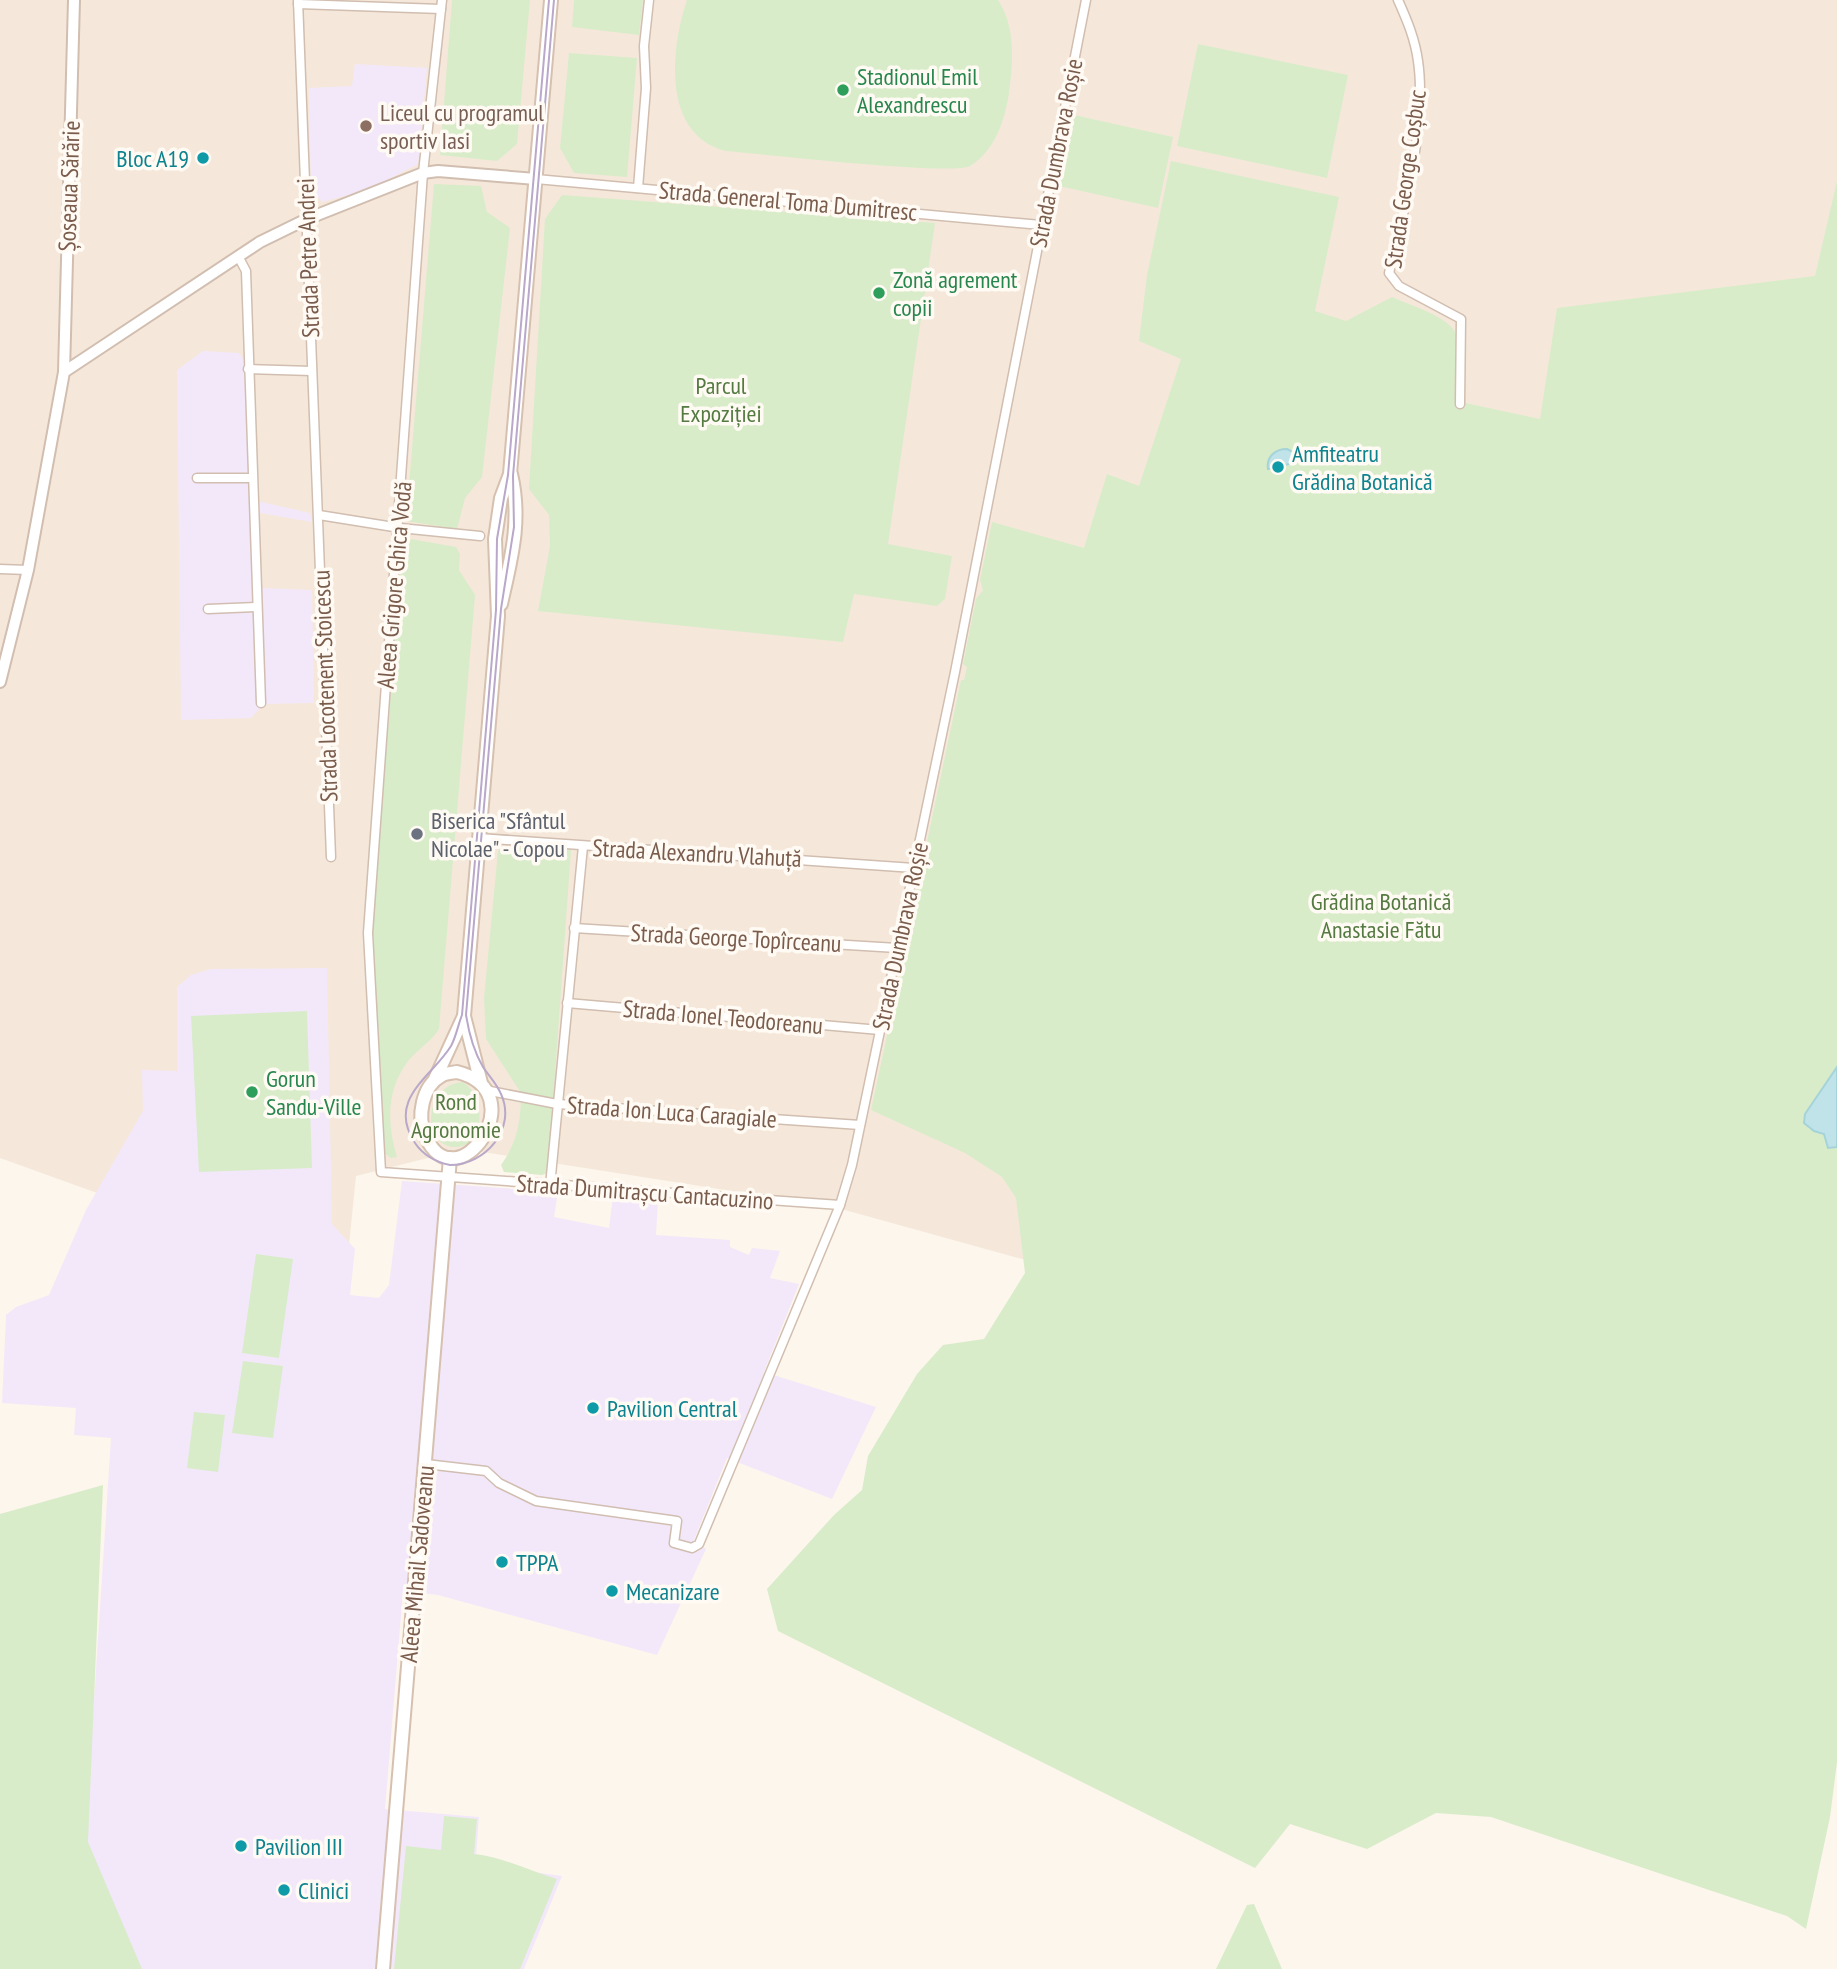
<svg xmlns="http://www.w3.org/2000/svg" width="1837" height="1969" font-family="'PT Sans Narrow',sans-serif">
<style>
.residential{fill:#f5e8da}
.education{fill:#f3e8fa}
.green{fill:#d8ecc9}
.water{fill:#bfe3e8;stroke:#a5d3da;stroke-width:2}
.lines{fill:none;stroke-linecap:round;stroke-linejoin:round}
.minor-casing{stroke:#d1beb0;stroke-width:11}
.tertiary-casing{stroke:#d1beb0;stroke-width:14}
.secondary-casing{stroke:#d6c0b0;stroke-width:16}
.minor{stroke:#fff;stroke-width:8}
.tertiary{stroke:#fff;stroke-width:10}
.secondary{stroke:#fff;stroke-width:12}
.tram{stroke:#b9a8c9;stroke-width:2}
.leisure-dot{fill:#2e9e5b;stroke:#fffaf3;stroke-width:2.5}
.education-dot{fill:#8d6e63;stroke:#fffaf3;stroke-width:2.5}
.culture-dot{fill:#0f9aa8;stroke:#fffaf3;stroke-width:2.5}
.worship-dot{fill:#6b7280;stroke:#fffaf3;stroke-width:2.5}
.labels{text-anchor:middle;dominant-baseline:central;stroke-width:7;stroke-linejoin:round;paint-order:stroke}
.leisure-label{font-size:24px;fill:#27864d;stroke:#fffaf3;text-anchor:start}
.education-label{font-size:24px;fill:#785e54;stroke:#fffaf3;text-anchor:start}
.street-label{font-size:24px;fill:#7a5c4d;stroke:#fffaf3}
.culture-label{font-size:24px;fill:#0d838f;stroke:#fffaf3;text-anchor:start}
.park-label{font-size:24px;fill:#537a41;stroke:#fffaf3}
.worship-label{font-size:24px;fill:#5b616d;stroke:#fffaf3;text-anchor:start}
</style>
<rect width="100%" height="100%" fill="#fdf6ec"/>
<!-- residential -->
<polygon class="residential" points="0,0 1837,0 1837,1022 1311,1339 834,1207 464,1149 356,1176 349,1245 183,1224 0,1158"/>
<!-- education -->
<g class="education">
<polygon points="355,64 427,68 418,164 368,190 322,202 311,189 309,88 352,86"/>
<polygon points="203,351 239,353 255,375 257,501 310,513 312,522 260,513 261,588 312,590 314,703 264,704 251,718 181,720 177,370"/>
<polygon points="327,968 332,1224 355,1249 350,1295 379,1298 389,1285 402,1181 558,1192 554,1217 609,1228 613,1196 658,1200 656,1235 730,1240 730,1247 749,1255 752,1248 780,1251 770,1278 799,1284 764,1372 876,1407 832,1499 727,1458 694,1540 706,1549 657,1655 438,1595 403,1591 385,1809 479,1817 476,1856 526,1871 562,1876 524,1969 136,1969 85,1840 111,1438 74,1435 76,1408 2,1403 6,1315 16,1307 49,1295 86,1210 143,1111 142,1070 177,1071 177,987 191,975 211,969"/>
</g>
<!-- green -->
<g class="green">
<polygon points="452,0 530,0 517,144 497,161 440,155"/>
<polygon points="574,0 643,0 639,35 572,27"/>
<path d="M687,0H998C1016,27 1013,62 1009,93C1005,120 995,151 970,166C952,176 761,154 726,151C662,135 670,50 687,0Z"/>
<polygon points="1198,44 1348,75 1327,178 1177,146"/>
<polygon points="569,53 637,58 627,177 574,173 560,148"/>
<polygon points="1074,115 1173,137 1158,208 1059,186"/>
<path d="M1171,161L1339,197L1315,311L1346,321L1392,297C1409,305 1442,314 1454,330C1462,341 1457,386 1456,401L1540,419L1557,308L1815,276L1837,181V1067L1805,1114L1808,1128L1824,1134L1828,1147H1837V1762L1830,1817L1806,1929L1787,1916L1491,1817L1436,1813L1367,1849L1290,1824L1255,1868L778,1631L767,1589L834,1515L862,1490L868,1456L917,1374L943,1345L984,1339L1025,1273L1016,1198L1002,1177L965,1153L871,1110L900,975L904,969L902,961L919,878L924,876L927,867L923,861L961,680H964L967,667L963,664L976,599L983,590L980,580L992,522L1084,548L1107,474L1139,486L1181,359L1139,341L1147,275Z"/>
<polygon points="434,184 481,186 487,212 510,228 482,477 465,498 457,529 406,521"/>
<polygon points="562,195 935,223 888,544 952,556 945,599 937,606 854,594 843,642 538,611 550,546 549,515 529,489 545,219"/>
<path d="M411,539L456,547L460,554L459,570L475,595L439,1029C430,1043 418,1049 408,1061C386,1090 387,1124 397,1157L391,1158L383,1152L372,927L403,543Z"/>
<path d="M502,847L571,850L548,1173L542,1175L504,1172L501,1165C517,1143 521,1121 521,1093L486,1039L484,998L498,851Z"/>
<polygon points="307,1011 312,1168 199,1172 191,1016"/>
<path d="M462,1082C489,1095 484,1150 453,1147C420,1143 425,1085 462,1082Z"/>
<polygon points="256,1254 293,1259 279,1358 242,1353"/>
<polygon points="243,1361 283,1366 273,1438 232,1433"/>
<polygon points="194,1412 225,1415 218,1472 187,1468"/>
<polygon points="103,1485 88,1842 142,1969 0,1969 0,1514"/>
<path d="M444,1816L477,1819L474,1854C504,1857 529,1871 557,1879L520,1969H394L406,1846L441,1850Z"/>
<polygon points="1254,1904 1282,1969 1216,1969 1247,1905"/>
</g>
<!-- water -->
<g class="water">
<path d="M1287,449L1293,452V463L1268,469C1266,457 1275,449 1287,449Z"/>
<polygon points="1837,1067 1837,1147 1828,1148 1824,1134 1814,1131 1804,1123 1805,1114"/>
</g>
<g class="lines">
<!-- minor casing -->
<g class="minor-casing">
<g id="minor">
<polyline points="298,0 331,857"/>
<polyline points="442,0 423,173 368,933 381,1172 840,1205"/>
<path d="M1398,0C1407,20 1415,39 1418,61C1427,122 1404,213 1389,273L1399,286L1461,319L1460,404"/>
<polyline points="298,4 441,9"/>
<polyline points="536,179 1041,225"/>
<polyline points="638,188 646,88 644,46 649,0"/>
<polyline points="238,256 246,271 261,703"/>
<polyline points="248,369 312,371"/>
<polyline points="197,478 252,478"/>
<polyline points="319,515 400,528 480,536"/>
<polyline points="0,569 28,570"/>
<polyline points="208,609 257,607"/>
<polyline points="479,838 914,868"/>
<polyline points="574,928 897,948"/>
<polyline points="567,1003 880,1030"/>
<polyline points="485,1090 557,1104 860,1125"/>
<polyline points="550,1186 583,846"/>
<polyline points="426,1464 486,1471 499,1483 536,1501 677,1521 674,1543 692,1548 699,1544 840,1205 852,1165 955,672 1086,0"/>
</g>
</g>
<!-- tertiary casing -->
<g class="tertiary-casing">
<g id="tertiary">
<polyline points="64,372 74,0"/>
<polyline points="0,682 28,570 64,372 260,242 307,219 423,173 438,171 536,179"/>
</g>
</g>
<!-- secondary casing -->
<g class="secondary-casing">
<g id="secondary">
<path d="M501,604C511,559 522,521 511,474"/>
<path d="M457,1072C538,1092 455,1207 425,1135C417,1117 422,1086 441,1076C445,1073 452,1073 457,1072Z"/>
<polyline points="435,1079 464,1016"/>
<polyline points="481,1083 464,1016 498,616 495,539 501,498 510,474 551,0"/>
<polyline points="383,1969 450,1158"/>
</g>
</g>
<!-- minor -->
<use href="#minor" class="minor"/>
<!-- tertiary -->
<use href="#tertiary" class="tertiary"/>
<!-- secondary -->
<use href="#secondary" class="secondary"/>
<!-- tram -->
<path class="tram" d="M549,0L508,475L497,539L496,610L462,1015C458,1025 456,1037 451,1046C432,1077 386,1099 415,1143C423,1155 436,1162 450,1165C485,1165 517,1129 501,1094C497,1084 489,1076 483,1067C473,1050 469,1034 466,1015L501,609L514,527L513,476L554,0"/>
</g>
<!-- markers -->
<g class="leisure-dot">
<circle cx="843" cy="90" r="7"/>
<circle cx="879" cy="293" r="7"/>
<circle cx="252" cy="1092" r="7"/>
</g>
<circle class="education-dot" cx="366" cy="126" r="7"/>
<g class="culture-dot">
<circle cx="203" cy="158" r="7"/>
<circle cx="1278" cy="467" r="7"/>
<circle cx="593" cy="1408" r="7"/>
<circle cx="502" cy="1562" r="7"/>
<circle cx="612" cy="1591" r="7"/>
<circle cx="241" cy="1846" r="7"/>
<circle cx="284" cy="1890" r="7"/>
</g>
<circle class="worship-dot" cx="417" cy="834" r="7"/>
<g class="labels">
<!-- leisure labels -->
<g class="leisure-label">
<text x="857" y="76">Stadionul Emil<tspan x="857" dy="28">Alexandrescu</tspan></text>
<text x="893" y="279">Zonă agrement<tspan x="893" dy="28">copii</tspan></text>
<text x="266" y="1078">Gorun<tspan x="266" dy="28">Sandu-Ville</tspan></text>
</g>
<!-- education labels -->
<g class="education-label">
<text x="380" y="112">Liceul cu programul<tspan x="380" dy="28">sportiv Iasi</tspan></text>
</g>
<!-- street labels -->
<g class="street-label">
<text transform="translate(1056 153) rotate(-79)">Strada Dumbrava Roșie</text>
<text transform="translate(1405 179) rotate(-82)">Strada George Coșbuc</text>
<text transform="translate(69 186) rotate(-88)">Șoseaua Sărărie</text>
<text transform="translate(788 201) rotate(5)">Strada General Toma Dumitresc</text>
<text transform="translate(308 258) rotate(-92)">Strada Petre Andrei</text>
<text transform="translate(394 585) rotate(-85)">Aleea Grigore Ghica Vodă</text>
<text transform="translate(325 686) rotate(-92)">Strada Locotenent Stoicescu</text>
<text transform="translate(697 853) rotate(3)">Strada Alexandru Vlahuță</text>
<text transform="translate(900 936) rotate(-78)">Strada Dumbrava Roșie</text>
<text transform="translate(736 938) rotate(3)">Strada George Topîrceanu</text>
<text transform="translate(723 1017) rotate(5)">Strada Ionel Teodoreanu</text>
<text transform="translate(672 1112) rotate(4)">Strada Ion Luca Caragiale</text>
<text transform="translate(645 1192) rotate(4)">Strada Dumitrașcu Cantacuzino</text>
<text transform="translate(417 1564) rotate(-85)">Aleea Mihail Sadoveanu</text>
</g>
<!-- culture labels -->
<g class="culture-label">
<text x="189" y="158" text-anchor="end">Bloc A19</text>
<text x="1292" y="453">Amfiteatru<tspan x="1292" dy="28">Grădina Botanică</tspan></text>
<text x="607" y="1408">Pavilion Central</text>
<text x="516" y="1562">TPPA</text>
<text x="626" y="1591">Mecanizare</text>
<text x="255" y="1846">Pavilion III</text>
<text x="298" y="1890">Clinici</text>
</g>
<!-- park labels -->
<g class="park-label">
<text x="721" y="385">Parcul<tspan x="721" dy="28">Expoziției</tspan></text>
<text x="1381" y="901">Grădina Botanică<tspan x="1381" dy="28">Anastasie Fătu</tspan></text>
<text x="456" y="1101">Rond<tspan x="456" dy="28">Agronomie</tspan></text>
</g>
<!-- worship labels -->
<g class="worship-label">
<text x="431" y="820">Biserica "Sfântul<tspan x="431" dy="28">Nicolae" - Copou</tspan></text>
</g>
</g>
</svg>
